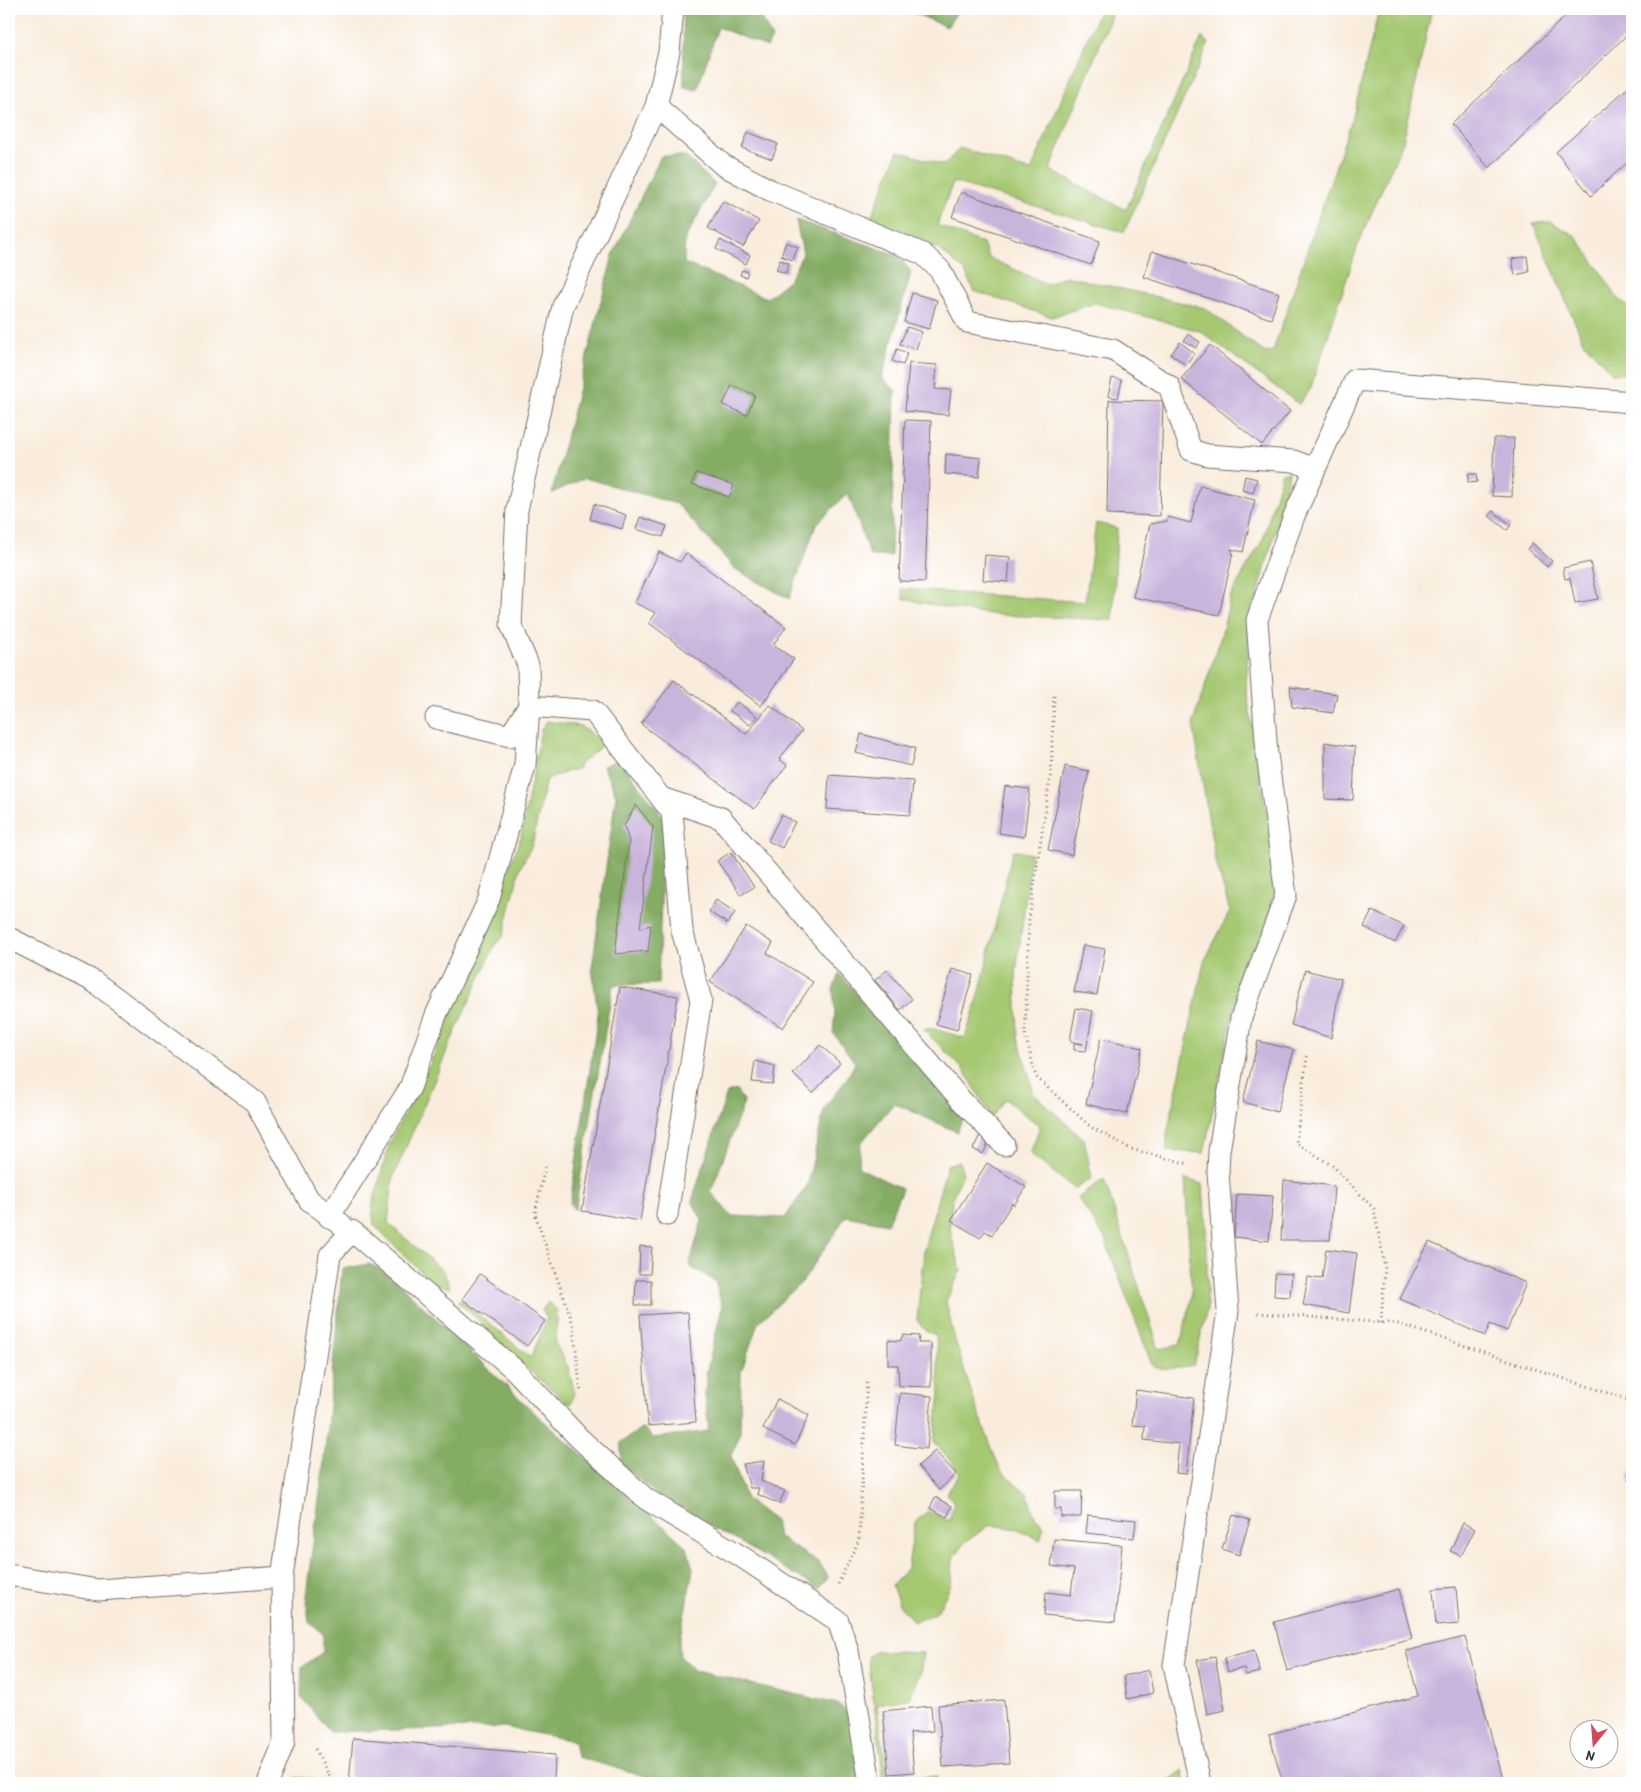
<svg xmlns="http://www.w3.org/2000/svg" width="1641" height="1792" font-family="'Patrick Hand',sans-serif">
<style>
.green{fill:#a5c871;stroke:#687a4e}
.forest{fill:#84ac63;stroke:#586c47}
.building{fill:#c9b4dc}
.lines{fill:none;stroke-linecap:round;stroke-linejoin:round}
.service-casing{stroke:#736f69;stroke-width:23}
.path{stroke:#736f69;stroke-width:3;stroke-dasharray:1 4;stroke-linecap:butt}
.service{stroke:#fff;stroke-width:21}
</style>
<rect width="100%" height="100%" fill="#fff"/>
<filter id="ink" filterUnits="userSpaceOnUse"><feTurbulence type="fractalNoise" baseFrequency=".02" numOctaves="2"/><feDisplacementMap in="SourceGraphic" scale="10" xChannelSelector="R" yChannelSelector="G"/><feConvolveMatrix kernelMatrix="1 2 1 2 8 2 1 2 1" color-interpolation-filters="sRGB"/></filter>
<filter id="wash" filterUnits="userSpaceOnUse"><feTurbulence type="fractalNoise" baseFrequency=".0096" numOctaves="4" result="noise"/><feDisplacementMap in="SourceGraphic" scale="20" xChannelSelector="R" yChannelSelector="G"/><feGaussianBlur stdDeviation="1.12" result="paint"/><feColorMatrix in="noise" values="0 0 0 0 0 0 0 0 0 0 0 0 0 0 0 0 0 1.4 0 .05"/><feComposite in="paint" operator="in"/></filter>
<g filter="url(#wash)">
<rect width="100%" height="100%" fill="#f9ecdc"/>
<!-- green -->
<g class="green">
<polygon points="1100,9 1114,9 1050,170 1126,210 1202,37 1209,43 1124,232 953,182 937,225 983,244 989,258 1047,284 1066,276 1205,308 1265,353 1273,351 1354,113 1379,9 1432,9 1403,142 1360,239 1310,390 1299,404 1200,331 1095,303 1052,317 974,291 964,270 938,249 870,221 898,151 944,165 960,148 1031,171"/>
<polygon points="1551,222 1576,236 1619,299 1632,310 1632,373 1613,374 1583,341 1533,223"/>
<polygon points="1289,472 1282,507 1250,623 1246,688 1279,891 1235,1003 1204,1153 1167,1151 1167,1134 1204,962 1230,911 1215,859 1193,723 1222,633 1231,595 1263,539 1282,473"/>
<polygon points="1096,523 1117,528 1113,620 1001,615 964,611 904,599 901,589 1085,602"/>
<polygon points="547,721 580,726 605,743 580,764 579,768 546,779 532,845 520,868 503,937 495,945 452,1039 393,1178 388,1223 444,1272 450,1288 432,1283 374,1225 372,1207 390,1142 429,1067 521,837 541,730"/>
<polygon points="1013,850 1031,854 1016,974 1018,1037 1034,1094 1084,1139 1092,1178 1075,1189 1030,1154 1040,1126 1005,1099 992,1117 964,1070 923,1029 934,1029 965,1038 979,995"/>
<polygon points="959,1161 963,1174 952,1198 950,1231 961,1270 946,1301 954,1337 974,1401 1000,1470 1027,1493 1035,1517 1044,1525 1040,1540 1018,1529 990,1525 964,1543 953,1559 951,1585 937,1612 914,1622 900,1606 892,1586 908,1567 915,1522 928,1511 949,1521 955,1503 946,1494 960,1473 934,1442 940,1394 936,1335 925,1331 917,1320 924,1249 947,1165"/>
<polygon points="1104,1179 1159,1349 1180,1345 1192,1296 1185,1179 1203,1184 1207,1246 1207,1309 1194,1365 1168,1369 1153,1367 1104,1237 1078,1198"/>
<polygon points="460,1299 531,1358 547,1318 542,1310 548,1302 558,1311 555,1343 568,1367 575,1393 570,1405 502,1347 471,1312 457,1302"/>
<polygon points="875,1651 923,1653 920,1675 909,1699 877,1704 888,1780 937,1776 937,1783 884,1783 868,1657"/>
<polygon points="1183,1770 1186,1783 1166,1783"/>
<polygon points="296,1777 313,1779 314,1783 294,1783"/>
</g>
<!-- forest -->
<g class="forest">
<polygon points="683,9 756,9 772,38 767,47 718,27 697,90 684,87"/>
<polygon points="905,9 959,9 947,27"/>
<polygon points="661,156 685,156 715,184 685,239 684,263 767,298 789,280 803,254 796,220 897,255 911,272 882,378 895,390 891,556 870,556 848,493 816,525 789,599 735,569 677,504 585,478 552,493 613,255"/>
<polygon points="619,759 664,818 658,984 613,985 575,1210 570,1204 598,1015 592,968 616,795 603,766"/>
<polygon points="839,973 963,1118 957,1132 894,1103 861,1143 858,1167 902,1189 887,1224 846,1216 803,1281 758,1323 741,1372 740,1435 731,1456 746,1499 775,1521 778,1537 818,1562 828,1578 819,1589 731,1537 673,1509 621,1464 621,1442 643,1428 653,1438 709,1431 705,1395 706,1374 722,1307 715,1281 689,1266 702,1220 692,1201 727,1093 736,1090 744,1102 711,1192 731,1216 785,1218 808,1184 824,1109 847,1078 855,1063 833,1033 835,1011 833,990"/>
<polygon points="369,1264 388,1273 538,1416 687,1547 693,1569 679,1643 680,1656 695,1671 838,1704 851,1716 861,1783 669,1783 577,1757 574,1741 504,1727 330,1732 301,1697 302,1667 323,1652 323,1634 309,1622 306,1595 323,1470 342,1269"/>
</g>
<g id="blocks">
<!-- building -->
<g class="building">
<polygon points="1573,9 1632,9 1632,30 1489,168 1451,124"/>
<polygon points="1632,84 1632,158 1591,196 1556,152"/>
<polygon points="748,132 778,144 772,159 742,148"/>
<polygon points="961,192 1100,241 1091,265 952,217"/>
<polygon points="723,201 759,221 743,247 708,228"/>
<polygon points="720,240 750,255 746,264 716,249"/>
<polygon points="786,242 798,247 793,260 781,256"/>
<polygon points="1152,251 1279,293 1271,319 1144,277"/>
<polygon points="1527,256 1529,272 1515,275 1512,259"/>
<polygon points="780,260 789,263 786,273 776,270"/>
<polygon points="742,270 748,272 746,277 740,275"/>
<polygon points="912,293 937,300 929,329 904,322"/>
<polygon points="907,327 922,332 916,349 900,344"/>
<polygon points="1188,334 1200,342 1196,348 1184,341"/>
<polygon points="1180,342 1194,353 1186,365 1171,354"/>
<polygon points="1210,345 1290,411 1262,445 1181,379"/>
<polygon points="897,349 907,353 903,365 892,361"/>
<polygon points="909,363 937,365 935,389 951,390 948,415 905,411"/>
<polygon points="1112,378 1122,380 1118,398 1108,396"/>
<polygon points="732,385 755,395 747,415 723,405"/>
<polygon points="1109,400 1163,401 1160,516 1107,514"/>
<polygon points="905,420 931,421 925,582 899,581"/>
<polygon points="1494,438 1514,438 1512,497 1492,496"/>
<polygon points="946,454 981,458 979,477 945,474"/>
<polygon points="696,473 734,485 729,497 692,484"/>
<polygon points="1468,474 1476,474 1477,482 1468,483"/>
<polygon points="1245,476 1257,479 1253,493 1242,490"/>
<polygon points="1200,486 1255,500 1243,552 1231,549 1233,553 1219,615 1133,597 1150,524 1167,521 1168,517 1191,523"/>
<polygon points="594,504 626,515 622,529 590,519"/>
<polygon points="1493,511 1511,525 1507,530 1489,516"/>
<polygon points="640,517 667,526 663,537 636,529"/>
<polygon points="1532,543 1552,561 1547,567 1527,549"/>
<polygon points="659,552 680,562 686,553 786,627 773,645 794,659 761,706 649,623 656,613 635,603"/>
<polygon points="985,555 1010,557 1008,582 983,580"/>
<polygon points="1590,562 1598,599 1575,603 1570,578 1565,579 1563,568"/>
<polygon points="674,680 746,734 770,705 802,731 779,759 787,765 754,809 641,724"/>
<polygon points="1290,687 1337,694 1333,713 1292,707"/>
<polygon points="737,702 757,716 750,725 730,711"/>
<polygon points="861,734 915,748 911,766 856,753"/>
<polygon points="1325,742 1355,747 1353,800 1325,799"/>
<polygon points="1065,766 1089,771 1072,855 1048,850"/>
<polygon points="829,775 913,781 910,815 827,809"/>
<polygon points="1005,786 1030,789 1024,837 999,833"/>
<polygon points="636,805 653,827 640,928 651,925 648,951 615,954 629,841 624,826"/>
<polygon points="781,815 795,822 782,848 768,841"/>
<polygon points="731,852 754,887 741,895 717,861"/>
<polygon points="716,900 735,912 728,924 709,912"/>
<polygon points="1372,911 1404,926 1395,943 1364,927"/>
<polygon points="746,926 773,943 767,953 813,982 783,1028 710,982"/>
<polygon points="1083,945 1105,949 1097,995 1074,992"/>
<polygon points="952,969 973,975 957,1030 936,1024"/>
<polygon points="887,970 912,999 900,1010 875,980"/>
<polygon points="1305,970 1341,979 1331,1038 1291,1025"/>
<polygon points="620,987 678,996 640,1221 582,1211"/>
<polygon points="1076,1008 1093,1011 1086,1051 1074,1050 1074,1043 1083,1044 1070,1041"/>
<polygon points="1101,1038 1142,1048 1127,1114 1086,1104"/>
<polygon points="1258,1041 1294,1050 1277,1112 1243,1102"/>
<polygon points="820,1045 840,1063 813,1093 793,1074"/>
<polygon points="755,1061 775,1066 773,1084 752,1082"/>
<polygon points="980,1135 990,1140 983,1154 973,1149"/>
<polygon points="987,1163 1026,1187 1014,1205 1012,1203 992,1235 985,1231 980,1238 951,1220"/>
<polygon points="1284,1180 1334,1186 1330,1240 1281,1240"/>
<polygon points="1237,1194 1273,1196 1269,1241 1234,1237"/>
<polygon points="1429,1242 1526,1283 1507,1331 1490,1324 1485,1336 1400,1299"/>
<polygon points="640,1246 652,1247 650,1274 639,1274"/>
<polygon points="1326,1249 1357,1253 1349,1313 1303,1305 1308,1277 1322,1279"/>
<polygon points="1275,1273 1292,1274 1290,1297 1274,1296"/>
<polygon points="480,1274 545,1321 527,1346 462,1299"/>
<polygon points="636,1280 651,1280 651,1305 635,1305"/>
<polygon points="688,1312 696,1422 648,1426 640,1315"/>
<polygon points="903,1335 919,1336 918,1343 931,1343 931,1387 899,1386 898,1365 888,1365 888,1340 900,1341"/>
<polygon points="1136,1390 1194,1398 1186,1474 1176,1473 1179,1444 1144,1440 1145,1426 1132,1425"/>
<polygon points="900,1393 932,1396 927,1449 895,1445"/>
<polygon points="777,1399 809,1415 795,1445 763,1429"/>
<polygon points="935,1451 956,1474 939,1490 918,1466"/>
<polygon points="764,1461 761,1481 785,1491 779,1504 757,1494 759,1488 750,1488 743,1464"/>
<polygon points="1632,1469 1632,1481 1628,1480"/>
<polygon points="1055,1491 1082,1491 1081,1517 1061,1517 1061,1509 1055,1509"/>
<polygon points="935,1497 952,1506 947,1517 930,1508"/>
<polygon points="1088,1515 1136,1520 1134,1538 1086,1533"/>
<polygon points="1233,1515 1250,1520 1239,1555 1222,1549"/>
<polygon points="1463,1523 1475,1529 1461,1556 1450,1551"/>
<polygon points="1054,1539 1122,1545 1115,1622 1044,1615 1046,1592 1071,1595 1074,1569 1051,1566"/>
<polygon points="1456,1587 1459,1624 1436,1626 1433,1589"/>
<polygon points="1399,1589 1412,1638 1287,1671 1274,1622"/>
<polygon points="1465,1637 1504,1783 1283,1783 1269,1734 1418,1696 1406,1651"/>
<polygon points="1254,1650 1260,1672 1246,1675 1244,1668 1228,1672 1224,1658"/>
<polygon points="1215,1657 1225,1710 1207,1714 1197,1660"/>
<polygon points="1149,1670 1153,1693 1127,1699 1124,1676"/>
<polygon points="1004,1700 1009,1763 943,1767 938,1705"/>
<polygon points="931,1706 933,1731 910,1733 914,1772 889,1774 883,1711"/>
<polygon points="353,1738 555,1755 554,1783 349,1783"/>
</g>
</g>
</g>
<g filter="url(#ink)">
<use href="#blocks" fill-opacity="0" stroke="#736f69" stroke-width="1"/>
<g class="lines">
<!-- service casing -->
<g class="service-casing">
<g id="service">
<polyline points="656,106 723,165 770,190 923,254 940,270 967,322 1113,350 1169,386 1191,450 1207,455 1294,461 1315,469"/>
<polyline points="436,718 510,736 529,706 593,711 672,812 682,930 701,1000 667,1215"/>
<polyline points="661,798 721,818 961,1100 1004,1145"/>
<polyline points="9,938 93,981 255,1102 309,1200 341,1224"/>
<polyline points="329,1217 410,1088 436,1015 489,899 525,765 529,706 528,665 511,625 517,510 563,306 656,106 669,52 673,9"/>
<polyline points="9,1575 98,1590 282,1577"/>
<polyline points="268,1783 284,1742 282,1577 330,1255 352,1231 515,1370 579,1438 646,1499 742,1557 838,1621 848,1651 870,1783"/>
<polyline points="1200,1783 1174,1665 1228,1311 1218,1172 1219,1151 1241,1018 1286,895 1267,754 1257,620 1294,516 1355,380 1632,402"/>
</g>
</g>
<!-- path -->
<g class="path">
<polyline points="1054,696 1051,772 1029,920 1025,1034 1036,1077 1091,1127 1131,1149 1189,1164"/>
<polyline points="1307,1056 1296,1143 1333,1166 1374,1209 1385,1267 1381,1323"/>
<polyline points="545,1167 535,1214 573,1324 581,1394"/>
<polyline points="1258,1313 1399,1324 1632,1401"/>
<polyline points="838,1584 859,1540 867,1379"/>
<polyline points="315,1749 333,1783"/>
</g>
<!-- service -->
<use href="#service" class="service"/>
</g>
</g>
<!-- margin -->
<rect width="1641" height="1792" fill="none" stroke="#fff" stroke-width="30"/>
<!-- north arrow -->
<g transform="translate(1594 1744) rotate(197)"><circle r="24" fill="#ffffff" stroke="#aaaaaa"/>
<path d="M0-4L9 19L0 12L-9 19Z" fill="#d1495b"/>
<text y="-8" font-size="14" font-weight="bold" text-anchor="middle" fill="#2b2b2b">N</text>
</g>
</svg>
